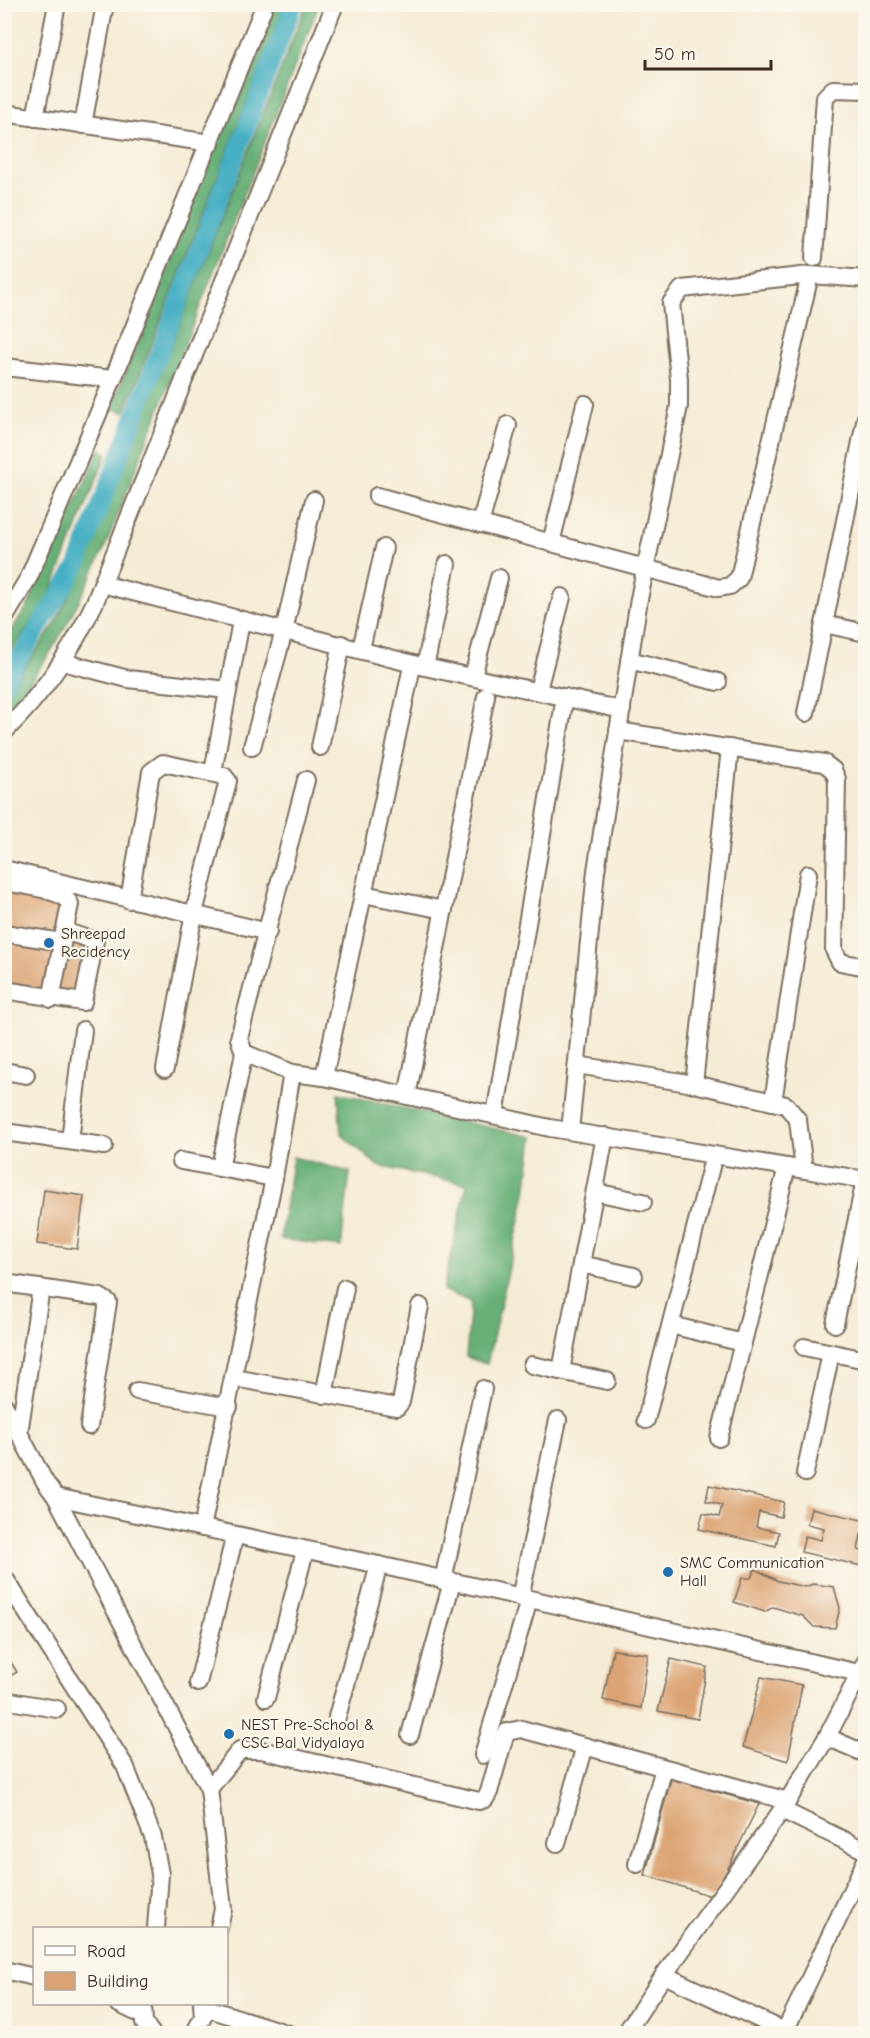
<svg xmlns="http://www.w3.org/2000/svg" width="870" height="2038" font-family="'Comic Neue',sans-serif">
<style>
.forest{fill:#68b078;stroke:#526d4b;stroke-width:1.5}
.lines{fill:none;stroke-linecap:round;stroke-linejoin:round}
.canal{stroke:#44afc3;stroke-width:18}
.building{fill:#dca475}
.minor-casing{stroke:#7c6e5e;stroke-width:20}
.minor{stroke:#fff;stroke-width:16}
.poi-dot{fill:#1f6fb2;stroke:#fbf7ec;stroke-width:2}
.labels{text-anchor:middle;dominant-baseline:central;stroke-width:4.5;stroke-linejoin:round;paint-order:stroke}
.poi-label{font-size:16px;fill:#3b2a1e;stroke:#fbf7ec;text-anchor:start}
</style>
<rect width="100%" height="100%" fill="#fbf7ec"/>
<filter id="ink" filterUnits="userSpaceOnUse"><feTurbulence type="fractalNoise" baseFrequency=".0167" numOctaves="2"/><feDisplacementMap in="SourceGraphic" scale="12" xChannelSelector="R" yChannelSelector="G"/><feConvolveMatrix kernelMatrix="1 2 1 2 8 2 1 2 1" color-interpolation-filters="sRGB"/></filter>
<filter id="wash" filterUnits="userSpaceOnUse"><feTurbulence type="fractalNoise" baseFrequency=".008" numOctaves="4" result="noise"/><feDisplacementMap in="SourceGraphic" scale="24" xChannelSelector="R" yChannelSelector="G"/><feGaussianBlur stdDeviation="1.35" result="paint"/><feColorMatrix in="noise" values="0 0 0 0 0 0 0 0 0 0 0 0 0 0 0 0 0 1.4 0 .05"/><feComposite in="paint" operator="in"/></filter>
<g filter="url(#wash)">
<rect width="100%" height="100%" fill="#f5ecd6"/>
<!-- forest -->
<g class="forest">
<polygon points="273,5 285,5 125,412 111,408"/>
<path d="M306,5H319L105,547C78,605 50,664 5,711V696L54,625L83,568Z"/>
<polygon points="100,449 107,454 47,601 5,660 5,639 26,609"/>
<polygon points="338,1093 533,1137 526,1193 487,1364 466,1357 471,1302 443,1290 467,1184 378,1166 341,1134"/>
<polygon points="293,1157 350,1172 341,1247 280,1239"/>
</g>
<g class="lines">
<!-- canal -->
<polyline class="canal" points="4,683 77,566 294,4"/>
</g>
<g id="blocks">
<!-- building -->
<g class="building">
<polygon points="4,881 64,895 64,931 91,938 78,1003 4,989"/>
<polygon points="44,1190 84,1196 77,1249 37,1244"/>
<polygon points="709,1485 784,1502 781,1517 759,1512 756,1527 779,1532 776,1546 699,1529 703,1513 719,1517 722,1505 706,1501"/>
<polygon points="811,1508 866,1521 866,1536 861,1535 858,1550 866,1552 866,1567 801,1552 805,1536 821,1540 824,1528 807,1524"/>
<polygon points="755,1569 778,1581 805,1587 813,1584 834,1587 840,1608 835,1628 814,1627 803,1616 773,1607 765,1612 734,1602 742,1578 751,1578"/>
<polygon points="613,1650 648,1654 641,1708 603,1700"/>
<polygon points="4,1651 17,1672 4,1680"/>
<polygon points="671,1659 707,1667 698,1719 658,1711"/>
<polygon points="761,1677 802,1685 788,1761 743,1747"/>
<polygon points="671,1779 759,1804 714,1897 645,1875"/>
</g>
</g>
</g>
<g filter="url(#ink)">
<use href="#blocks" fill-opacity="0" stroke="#7c6e5e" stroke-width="1.5"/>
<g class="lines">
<!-- minor casing -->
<g class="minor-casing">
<g id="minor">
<polyline points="4,113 211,143"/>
<polyline points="35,118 57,4"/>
<polyline points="83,125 105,4"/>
<polyline points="814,258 825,97 833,89 866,90"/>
<polyline points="4,367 113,379"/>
<polyline points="377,496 719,588 730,586 739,578 810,275"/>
<polyline points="480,524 508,425"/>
<polyline points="551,543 585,404"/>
<polyline points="102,584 425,667 622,710"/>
<polyline points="4,619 29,577 113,379 265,4"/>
<polyline points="824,624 866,633"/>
<polyline points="361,649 384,548"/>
<polyline points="629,660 718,682"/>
<polyline points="63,662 128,679 228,690"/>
<polyline points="425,667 447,564"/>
<polyline points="473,676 499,578"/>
<polyline points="538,690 562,597"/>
<polyline points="806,713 866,417"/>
<polyline points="618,731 824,763 833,770 837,779 834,950 840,962 866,967"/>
<path d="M4,732C43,694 72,651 95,602L335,4"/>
<polyline points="252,747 284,631 314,500"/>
<polyline points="320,747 342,644"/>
<polyline points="213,772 241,621"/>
<polyline points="4,869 268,932"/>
<path d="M4,882C20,885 63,889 70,904L51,999"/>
<polyline points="363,894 444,910"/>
<polyline points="129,900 151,772 163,763 224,776 228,781 194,913 165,1069"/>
<polyline points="4,933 62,942"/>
<polyline points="4,990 83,1002 95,941 64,931"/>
<polyline points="577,1065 694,1084 786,1105 798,1120 804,1170"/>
<polyline points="4,1071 26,1075"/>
<polyline points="292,1073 244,1053 239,1038 306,780"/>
<polyline points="324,1077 411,671"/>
<polyline points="694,1084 730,748"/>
<polyline points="407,1096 486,696"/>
<polyline points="773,1102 808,874"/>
<polyline points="495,1115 565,697"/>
<polyline points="570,1131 596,871 639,599 679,406 679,379 671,303 682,289 810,275 866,279"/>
<polyline points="4,1132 104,1146"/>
<polyline points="70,1141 83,1030"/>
<polyline points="181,1161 274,1178"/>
<polyline points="220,1168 244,1053"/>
<polyline points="595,1192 643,1202"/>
<polyline points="581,1264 634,1276"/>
<polyline points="4,1283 100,1297 108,1302 89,1426"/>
<polyline points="835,1324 865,1180"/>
<polyline points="671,1325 743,1343"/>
<polyline points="804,1347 866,1360"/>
<polyline points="532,1365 607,1381"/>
<polyline points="561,1371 605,1136"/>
<polyline points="234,1378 397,1407 401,1402 420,1306"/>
<polyline points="137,1391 229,1407"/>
<polyline points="324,1395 345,1288"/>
<polyline points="4,1405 45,1482 56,1497 209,1789 223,1909 219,1928"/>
<polyline points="646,1420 714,1155"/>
<polyline points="19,1433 41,1288"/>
<polyline points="719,1438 787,1167"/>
<polyline points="805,1473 831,1353"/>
<polyline points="56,1497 379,1565 859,1673"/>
<polyline points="202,1528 274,1178 292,1073 324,1077 550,1128 866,1180"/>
<polyline points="4,1577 125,1766 153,1837 160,1874 156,1928"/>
<polyline points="443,1581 483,1389"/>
<polyline points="520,1598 558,1420"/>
<polyline points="198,1683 235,1535"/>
<polyline points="266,1698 305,1551"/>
<polyline points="4,1700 57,1709"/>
<polyline points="337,1717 379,1565"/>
<polyline points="410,1735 452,1582"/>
<polyline points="827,1737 866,1754"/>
<polyline points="483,1755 529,1600"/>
<polyline points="209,1789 240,1750 261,1750 479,1801 485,1799 489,1792 504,1739 507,1732 521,1729 788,1801"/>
<polyline points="782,1810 866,1851"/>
<polyline points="557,1843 585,1746"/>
<polyline points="637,1864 664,1768"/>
<polyline points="4,1970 34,1977"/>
<polyline points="664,1975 791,2034"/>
<polyline points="119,2004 142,2015"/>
<polyline points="143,2004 144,2023 152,2034"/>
<polyline points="203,2007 289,2034"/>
<polyline points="785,2031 866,1860"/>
<polyline points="194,2034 203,2017 202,2004"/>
<polyline points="625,2034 664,1975 782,1810 827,1737 866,1661"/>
</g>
</g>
<!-- minor -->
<use href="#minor" class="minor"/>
</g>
</g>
<!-- markers -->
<g class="poi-dot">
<circle cx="49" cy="943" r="6"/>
<circle cx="668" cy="1572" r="6"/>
<circle cx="229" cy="1734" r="6"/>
</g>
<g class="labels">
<!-- poi labels -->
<g class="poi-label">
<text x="61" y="934">Shreepad<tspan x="61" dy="18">Recidency</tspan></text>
<text x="680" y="1563">SMC Communication<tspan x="680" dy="18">Hall</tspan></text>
<text x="241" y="1725">NEST Pre-School &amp;<tspan x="241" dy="18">CSC Bal Vidyalaya</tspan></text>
</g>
</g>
<!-- margin -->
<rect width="870" height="2038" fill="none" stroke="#fbf7ec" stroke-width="24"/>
<!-- legend -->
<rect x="33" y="1927" width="195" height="78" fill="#fbf7ec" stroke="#aea59a" stroke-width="1.5"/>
<rect x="45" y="1946" width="30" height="9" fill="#ffffff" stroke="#aea59a" stroke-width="1.5"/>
<text x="87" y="1957" font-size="18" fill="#3b2a1e">Road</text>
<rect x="45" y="1972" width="30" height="18" fill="#dca475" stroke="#aea59a" stroke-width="1.5"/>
<text x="87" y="1987" font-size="18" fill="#3b2a1e">Building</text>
<!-- scale -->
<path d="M645 60v9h126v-9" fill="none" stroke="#3b2a1e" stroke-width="3"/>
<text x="654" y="60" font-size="18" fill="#3b2a1e" stroke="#fbf7ec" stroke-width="4.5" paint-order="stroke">50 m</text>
</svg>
